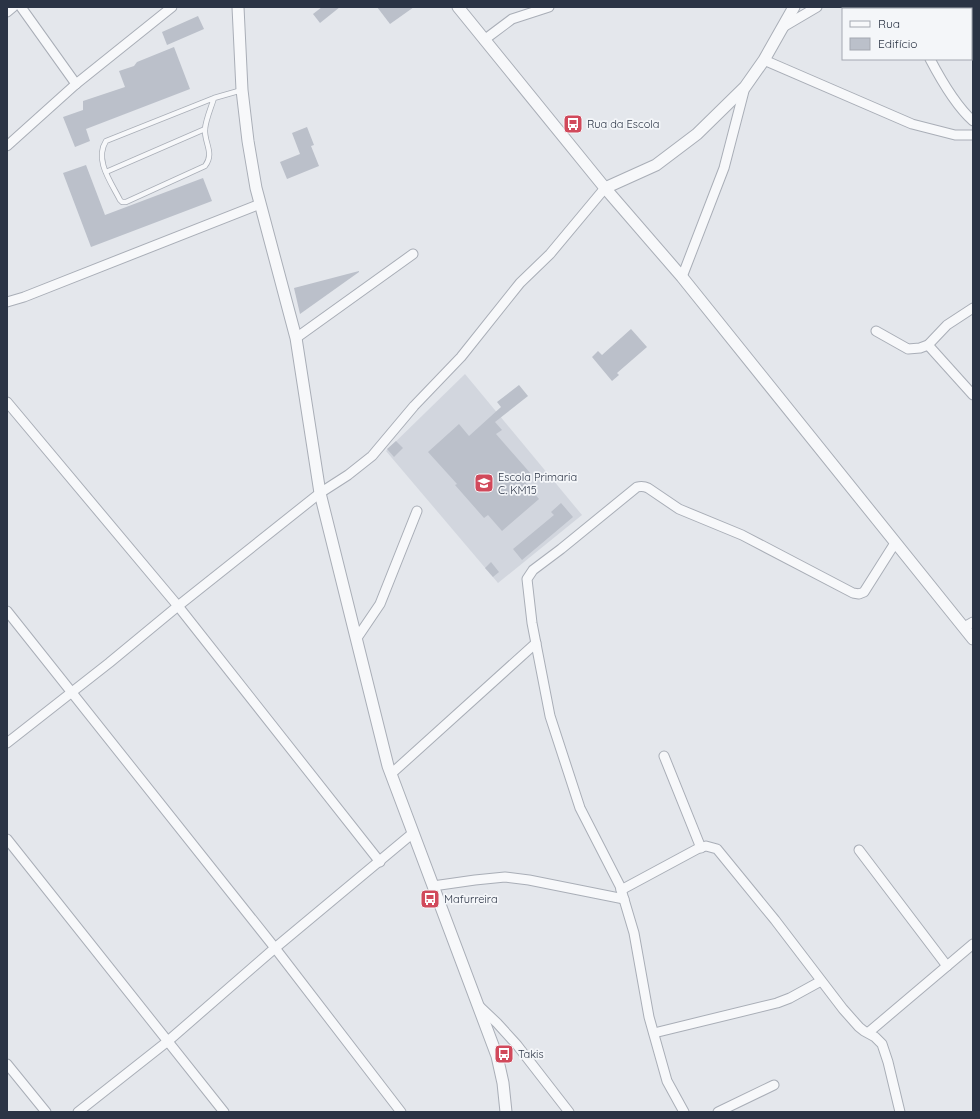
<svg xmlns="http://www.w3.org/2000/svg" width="980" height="1119" font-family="Quicksand,sans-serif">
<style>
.built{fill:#d2d6de}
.building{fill:#bbc0ca}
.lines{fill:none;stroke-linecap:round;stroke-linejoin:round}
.service-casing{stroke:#a9aeb7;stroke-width:6}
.minor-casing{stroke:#a9aeb7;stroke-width:11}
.tertiary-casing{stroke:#a9aeb7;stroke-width:13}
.service{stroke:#f7f8fa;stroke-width:4.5}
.minor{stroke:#f7f8fa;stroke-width:9}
.tertiary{stroke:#f7f8fa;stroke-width:11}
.labels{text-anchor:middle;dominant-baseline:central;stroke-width:3.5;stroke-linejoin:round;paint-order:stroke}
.poi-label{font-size:11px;fill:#2b3445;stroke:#f4f6f9;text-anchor:start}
</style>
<rect width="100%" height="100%" fill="#e4e7ec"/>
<!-- built -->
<polygon class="built" points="465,374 582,515 498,583 386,451"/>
<!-- building -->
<g class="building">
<polygon points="322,7 340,7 320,23 313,14"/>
<polygon points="377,7 414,7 390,24"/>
<polygon points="198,16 204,29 167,45 162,32"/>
<polygon points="174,47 190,89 86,129 90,141 75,147 63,117 83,110 83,101 125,87 119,71 134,66 137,62"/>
<polygon points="307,127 314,145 311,146 319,166 287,179 280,162 300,154 292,133"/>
<polygon points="86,165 105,215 203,178 212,201 91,247 63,173"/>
<polygon points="359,271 359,272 300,314 294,288"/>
<polygon points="631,329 647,347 617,373 619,375 612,381 592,357 598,351 602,355"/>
<polygon points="519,385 528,396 495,422 502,430 496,434 532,475 525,482 539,499 502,531 488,515 484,518 455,485 457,484 428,452 459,424 469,436 501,407 497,402"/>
<polygon points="396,441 403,448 394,457 387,449"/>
<polygon points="561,503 573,517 522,560 513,549 554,515 551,512"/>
<polygon points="491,562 499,572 493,577 485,568"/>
</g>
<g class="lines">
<!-- service casing -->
<g class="service-casing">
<g id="service">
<path d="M214,98C211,108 206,119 205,129C204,143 215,153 205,166L126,202H122L120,200C111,182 94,160 106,141L214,98L242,90"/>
<polyline points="106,172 205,129"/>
</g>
</g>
<!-- minor casing -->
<g class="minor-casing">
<g id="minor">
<polyline points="21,7 76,84"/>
<polyline points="7,12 13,7"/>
<polyline points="783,27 817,7"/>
<polyline points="484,40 512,19 549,7"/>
<path d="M930,59C941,80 955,105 973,121"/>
<polyline points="764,60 912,124 955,135 973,135"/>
<polyline points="7,146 76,84 172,7"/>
<polyline points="682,277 724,168 745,87"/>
<polyline points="7,302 24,297 260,204"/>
<polyline points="876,331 908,349 920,348 928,345 947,325 973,308"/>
<polyline points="296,338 413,254"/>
<polyline points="928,345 973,395"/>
<polyline points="7,402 178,606 380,862"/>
<polyline points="7,611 275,948 401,1112"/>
<polyline points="964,627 973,622"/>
<polyline points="357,638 380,604 417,511"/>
<polyline points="7,743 109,663 178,606 320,493 348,475 372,456 414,406 461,357 520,283 550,254 605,188"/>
<polyline points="664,756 701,848"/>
<polyline points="391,774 536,643"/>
<polyline points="7,839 224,1112"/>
<polyline points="859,850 947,966"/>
<polyline points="433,886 475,880 505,877 529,880 624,899"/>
<polyline points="621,890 699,848 706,846 717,849 775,920 843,1009 859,1027 864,1031 875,1037 882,1044 888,1062 900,1112"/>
<polyline points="478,1005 497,1023 517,1045 569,1112"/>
<polyline points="869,1032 973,944"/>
<polyline points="654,1033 777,1003 790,998 821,981"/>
<polyline points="7,1064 46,1112"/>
<polyline points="78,1112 168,1041 275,948 413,833"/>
<path d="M684,1112L667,1081L649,1017L634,933L620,886L580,808L550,716L532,623L527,579L533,570L561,549L637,487C641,486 644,486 648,488L679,509L742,535L853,593L859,594L864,592L895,543"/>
<polyline points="718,1112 774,1085"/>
</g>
</g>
<!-- tertiary casing -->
<g class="tertiary-casing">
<g id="tertiary">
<polyline points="238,7 242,90 248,141 256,188 296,338 320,493 388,766 497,1056 503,1083 506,1112"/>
<polyline points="458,7 605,188 682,277 973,639"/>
<polyline points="605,188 656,165 697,134 745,87 764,60 794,7"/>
</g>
</g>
<!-- service -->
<use href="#service" class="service"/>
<!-- minor -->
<use href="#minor" class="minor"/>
<!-- tertiary -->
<use href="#tertiary" class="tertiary"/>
</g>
<!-- icons -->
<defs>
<g id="bus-square" transform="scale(1)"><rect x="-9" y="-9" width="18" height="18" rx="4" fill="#d1495b" stroke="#f4f6f9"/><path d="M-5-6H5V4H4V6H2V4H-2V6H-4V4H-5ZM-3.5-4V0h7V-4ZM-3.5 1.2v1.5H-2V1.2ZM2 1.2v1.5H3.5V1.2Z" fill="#fff"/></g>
<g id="school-square" transform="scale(1)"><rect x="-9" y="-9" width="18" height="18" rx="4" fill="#d1495b" stroke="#f4f6f9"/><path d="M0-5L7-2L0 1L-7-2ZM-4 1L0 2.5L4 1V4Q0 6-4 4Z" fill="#fff"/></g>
</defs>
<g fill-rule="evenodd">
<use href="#bus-square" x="573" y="124"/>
<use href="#school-square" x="484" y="483"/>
<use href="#bus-square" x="430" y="899"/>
<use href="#bus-square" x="504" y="1054"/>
</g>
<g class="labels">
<!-- poi labels -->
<g class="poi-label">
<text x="587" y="124">Rua da Escola</text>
<text x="498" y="477">Escola Primaria<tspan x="498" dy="13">C. KM15</tspan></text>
<text x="444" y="899">Mafurreira</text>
<text x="518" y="1054">Takis</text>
</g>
</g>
<!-- border -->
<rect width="980" height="1119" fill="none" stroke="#2b3445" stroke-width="16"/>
<!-- legend -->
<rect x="842" y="8" width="130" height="52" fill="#f4f6f9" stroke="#a4a8b1"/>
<rect x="850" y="21" width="20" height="6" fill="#f7f8fa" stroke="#a4a8b1"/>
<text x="878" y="28" font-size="12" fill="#2b3445">Rua</text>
<rect x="850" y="38" width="20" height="12" fill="#bbc0ca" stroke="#a4a8b1"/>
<text x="878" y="48" font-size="12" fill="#2b3445">Edifício</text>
</svg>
